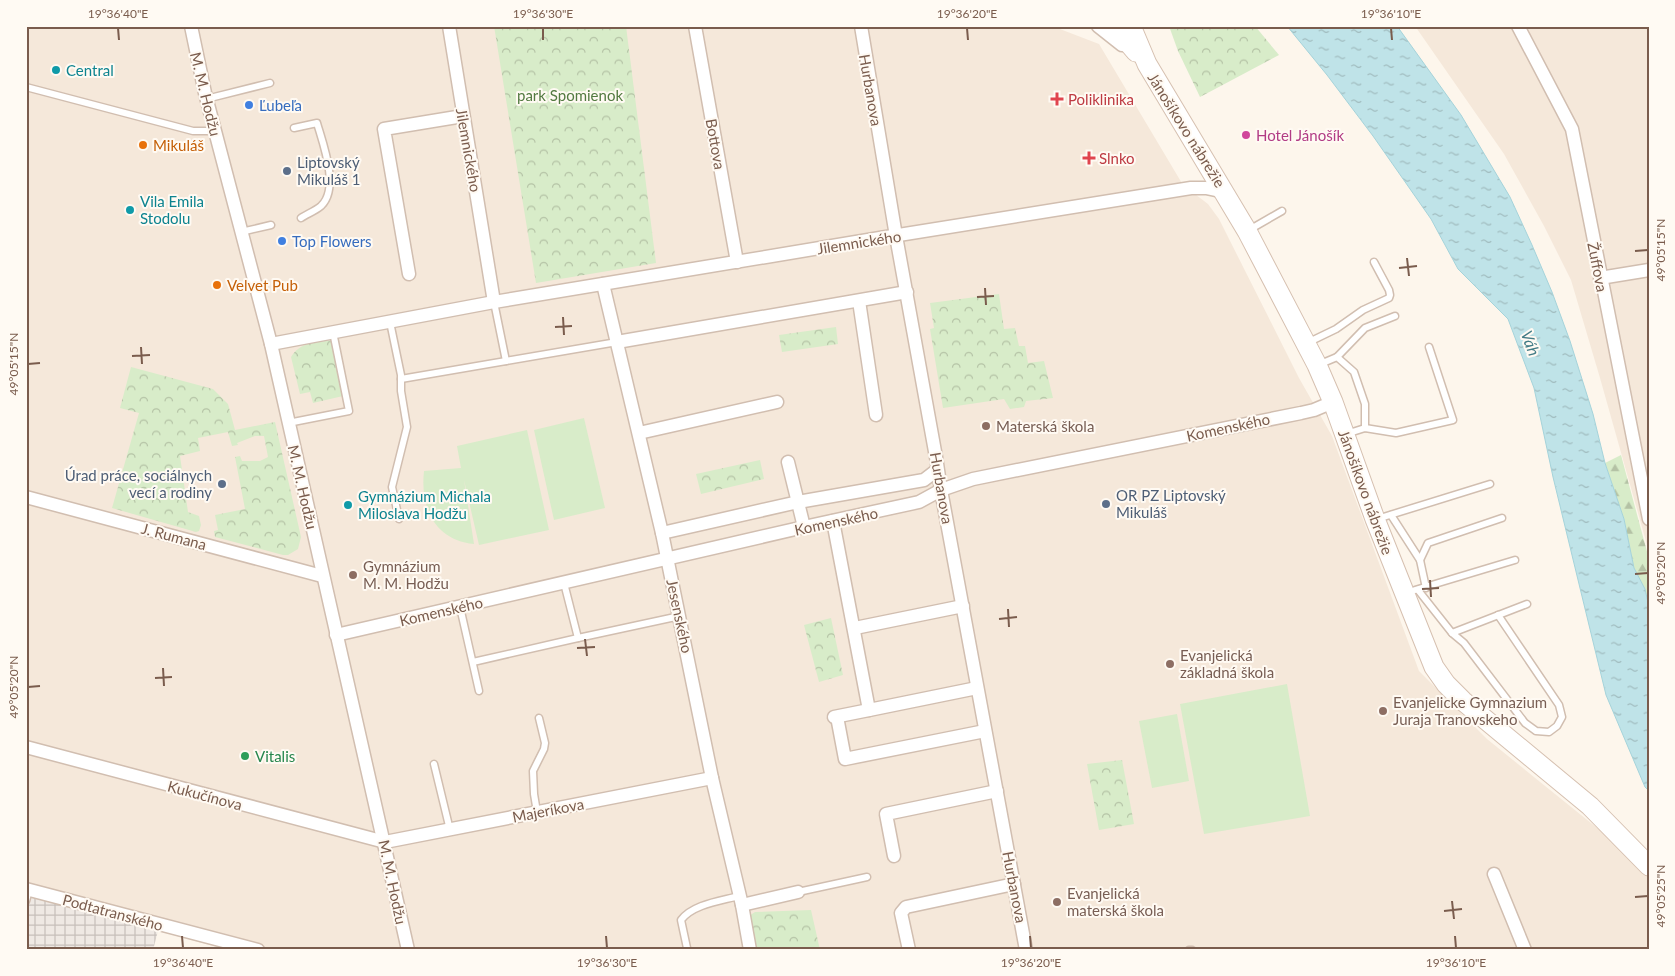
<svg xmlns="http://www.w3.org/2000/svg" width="1675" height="976" font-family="Lato,sans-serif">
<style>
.residential{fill:#f5e8da}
.industrial{fill:url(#industrial-grid)}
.forest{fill:url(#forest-firs)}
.park{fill:url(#park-crowns)}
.pitch{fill:#d8ecc9}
.water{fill:url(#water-ripples);stroke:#a5d3da}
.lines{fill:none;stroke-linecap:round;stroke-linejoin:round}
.lane-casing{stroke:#d1beb0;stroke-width:9}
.street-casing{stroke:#d1beb0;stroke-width:15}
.secondary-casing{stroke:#d6c0b0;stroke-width:21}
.lane{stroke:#fff;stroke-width:6}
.street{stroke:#fff;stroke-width:12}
.secondary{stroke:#fff;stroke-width:19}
.ticks{fill:none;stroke:#7a5c4d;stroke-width:2}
.culture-dot{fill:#0f9aa8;stroke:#fffaf3;stroke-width:2}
.health-dot{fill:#e0444e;stroke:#fffaf3;stroke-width:2}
.shop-dot{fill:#3f7fe0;stroke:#fffaf3;stroke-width:2}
.hotel-dot{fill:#d1479c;stroke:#fffaf3;stroke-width:2}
.food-dot{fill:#e8710a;stroke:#fffaf3;stroke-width:2}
.service-dot{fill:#5c6f8a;stroke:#fffaf3;stroke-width:2}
.education-dot{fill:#8d6e63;stroke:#fffaf3;stroke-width:2}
.leisure-dot{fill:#2e9e5b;stroke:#fffaf3;stroke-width:2}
.labels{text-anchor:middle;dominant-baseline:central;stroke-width:4;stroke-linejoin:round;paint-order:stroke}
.culture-label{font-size:15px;fill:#0d838f;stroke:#fffaf3;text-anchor:start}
.street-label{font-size:15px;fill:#7a5c4d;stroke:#fffaf3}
.park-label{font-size:15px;fill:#537a41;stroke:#fffaf3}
.health-label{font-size:15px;fill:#be3a42;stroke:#fffaf3;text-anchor:start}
.shop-label{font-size:15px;fill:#366cbe;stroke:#fffaf3;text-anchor:start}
.hotel-label{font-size:15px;fill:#b23c85;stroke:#fffaf3;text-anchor:start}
.food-label{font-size:15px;fill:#c56008;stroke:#fffaf3;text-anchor:start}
.service-label{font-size:15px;fill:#4e5e75;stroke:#fffaf3;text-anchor:start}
.education-label{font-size:15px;fill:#785e54;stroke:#fffaf3;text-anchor:start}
.leisure-label{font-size:15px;fill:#27864d;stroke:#fffaf3;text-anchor:start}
.water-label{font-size:16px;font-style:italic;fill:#437c86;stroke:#fffaf3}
.neatline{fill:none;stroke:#7a5c4d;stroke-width:2}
.ticks-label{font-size:12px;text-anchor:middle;fill:#7a5c4d}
</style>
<defs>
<pattern id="industrial-grid" width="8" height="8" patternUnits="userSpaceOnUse" patternTransform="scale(1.25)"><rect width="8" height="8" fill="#efe9e4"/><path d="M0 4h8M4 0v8" fill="none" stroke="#c7c0bb"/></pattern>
<pattern id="forest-firs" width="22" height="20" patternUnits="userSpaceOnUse" patternTransform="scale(1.25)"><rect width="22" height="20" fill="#d8ecc9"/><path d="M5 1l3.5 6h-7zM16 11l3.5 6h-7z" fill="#b4c2a5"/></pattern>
<pattern id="park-crowns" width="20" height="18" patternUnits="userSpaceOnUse" patternTransform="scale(1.25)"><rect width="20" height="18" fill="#d8ecc9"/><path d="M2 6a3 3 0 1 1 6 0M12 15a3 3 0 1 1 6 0" fill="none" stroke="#b4c2a5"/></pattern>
<pattern id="water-ripples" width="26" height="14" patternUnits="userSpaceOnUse" patternTransform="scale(1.25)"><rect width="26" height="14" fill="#bfe3e8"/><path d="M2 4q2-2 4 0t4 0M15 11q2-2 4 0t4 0" fill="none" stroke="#a0bbbe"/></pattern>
</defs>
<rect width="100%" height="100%" fill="#fdf6ec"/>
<!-- residential -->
<g class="residential">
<polygon points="26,26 1052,26 1099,44 1183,185 1208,204 1219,219 1299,378 1332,436 1419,671 1487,739 1617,844 1649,878 1649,950 228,950 26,895"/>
<polygon points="1415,26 1649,26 1649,552 1600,378 1571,280 1544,226 1504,154"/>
</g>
<!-- industrial -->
<polygon class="industrial" points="26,895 158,931 153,950 26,950"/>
<!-- forest -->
<polygon class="forest" points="1621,455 1649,559 1649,607 1645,589 1634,568 1624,519 1605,463"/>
<!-- park -->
<g class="park">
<polygon points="494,26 626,26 656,263 536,283"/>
<polygon points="1169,26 1255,26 1279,55 1200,97 1178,51"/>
<polygon points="999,294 1004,329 1015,328 1019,346 1025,346 1028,363 1044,361 1053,398 1026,401 1024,407 1010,409 1004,399 943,408 930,329 934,328 930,303"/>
<polygon points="836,327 838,344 782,352 779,335"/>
<path d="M333,340L343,396L313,403L310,392L300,394L291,357C301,341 316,343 333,340Z"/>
<polygon points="131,367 213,389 228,404 235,430 275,422 301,537 298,549 288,555 283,555 215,537 214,531 218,530 215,515 245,509 235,457 240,456 242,461 260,461 268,457 264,436 255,436 237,443 238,445 232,446 228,432 198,438 200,451 180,456 188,512 199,516 201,525 199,531 196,532 112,508 139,413 120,408"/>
<polygon points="760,460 764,479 701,494 696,474"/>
<polygon points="831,618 843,675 819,682 804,625"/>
<polygon points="1122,760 1134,824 1099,830 1087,764"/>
<polygon points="811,910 820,950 753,950 749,916 755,912"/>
</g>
<!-- pitch -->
<g class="pitch">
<polygon points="584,418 605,508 554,520 534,430"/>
<path d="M527,430L549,530L479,545L464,480L474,544C434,540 420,507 424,471L461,468L457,446Z"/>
<polygon points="1287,684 1310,816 1204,834 1180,704"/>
<polygon points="1177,714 1189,781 1152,788 1139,721"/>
</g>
<!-- water -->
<polygon class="water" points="1287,26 1397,26 1461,115 1510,197 1532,245 1552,292 1570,341 1593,414 1605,463 1624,519 1634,568 1645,589 1649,607 1649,791 1645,787 1606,695 1553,477 1534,388 1508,319 1458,269 1431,219 1373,136 1327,75"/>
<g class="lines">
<!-- lane casing -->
<g class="lane-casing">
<g id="lane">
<polyline points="26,87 193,131 215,131"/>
<polyline points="206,99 270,83"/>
<path d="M294,128L317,123C323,144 340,188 321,206C315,211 307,214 301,218"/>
<polyline points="1249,230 1282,211"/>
<polyline points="241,232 271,225"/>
<polyline points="494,302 506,361 617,342"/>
<polyline points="390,322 401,375 401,391 407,427 392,487 399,519"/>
<polyline points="1307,343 1336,329 1363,310 1389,298 1390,295 1389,290 1374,262"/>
<polyline points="1337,357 1365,328 1395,316"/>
<polyline points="1318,365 1337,357 1354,372 1365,404 1365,428"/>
<polyline points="401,379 506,361"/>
<polyline points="288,423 349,411 333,332"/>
<polyline points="1346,434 1365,428 1396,433 1453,420 1429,347"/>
<polyline points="1391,515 1420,560 1426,588"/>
<polyline points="1377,519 1490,484"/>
<polyline points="1420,560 1428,543 1502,518"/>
<polyline points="1415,590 1515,560"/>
<polyline points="1418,590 1452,633 1464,643 1525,723 1536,731 1549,732 1557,726 1562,717 1559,705 1498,615"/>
<polyline points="460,607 479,691"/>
<polyline points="1452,633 1527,604"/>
<polyline points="578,638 680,616"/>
<polyline points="473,662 578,638 564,583"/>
<polyline points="434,764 450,830"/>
<polyline points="537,812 534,794 533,771 544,749 545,743 539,718"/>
<polyline points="798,892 867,877"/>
<polyline points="26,901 29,890"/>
<path d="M687,948L681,920C693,904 721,901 739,896"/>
<polyline points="1189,950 1192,950"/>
</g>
</g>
<!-- street casing -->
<g class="street-casing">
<g id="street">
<polyline points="191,26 205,93 271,344 408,950"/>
<polyline points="449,26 494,302"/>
<polyline points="695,26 737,262"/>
<polyline points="861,26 896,236 936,457 941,490 1026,950"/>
<polyline points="1098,26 1122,45"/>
<polyline points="1518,26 1572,129 1649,519"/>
<polyline points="409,274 384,129 463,116"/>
<polyline points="1600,278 1649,270"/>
<polyline points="603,284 662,533 712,778 742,905 750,950"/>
<polyline points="859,301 876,415"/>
<polyline points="617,342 907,292"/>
<polyline points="271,344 494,302 880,238 1191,188 1206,188 1225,192"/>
<polyline points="639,433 777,402"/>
<polyline points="788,462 804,527"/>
<polyline points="26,497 322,576"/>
<polyline points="833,521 869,710 834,717"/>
<polyline points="662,533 798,502 924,480 937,470"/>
<polyline points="855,628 963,606"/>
<polyline points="336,635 804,527 919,502 941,490 973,479 1301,413 1314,410 1333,402"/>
<polyline points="869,710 977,688"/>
<polyline points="838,722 845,759 985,731"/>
<polyline points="26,747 385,842 712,778"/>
<polyline points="894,856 886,814 997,791"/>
<polyline points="1494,874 1525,950"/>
<polyline points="26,889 258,950"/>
<polyline points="742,905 798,892"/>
<polyline points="909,950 901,913 906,907 1014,884"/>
</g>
</g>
<!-- secondary casing -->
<g class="secondary-casing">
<g id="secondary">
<polyline points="1114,26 1136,52"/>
<polyline points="1131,26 1147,64 1247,231 1317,365 1333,402 1375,519 1434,667 1446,684 1463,701 1590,806 1649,866"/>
</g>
</g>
<!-- lane -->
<use href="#lane" class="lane"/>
<!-- street -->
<use href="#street" class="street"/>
<!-- secondary -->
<use href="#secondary" class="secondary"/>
</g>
<!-- ticks -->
<path class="ticks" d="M118,28L119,40M543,28V40M967,28L968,40M1391,28L1392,40M1635,251L1648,250M1407,258L1409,276M1399,268L1417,266M985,288L986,305M977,297L994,296M563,317L564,335M555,327L572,326M141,347L142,364M132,356L150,355M28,364L40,363M1635,574L1648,573M1430,580L1431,597M1422,589L1439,588M1008,609L1009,627M999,619L1017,617M585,639L587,656M577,648L595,647M163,668L164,686M155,678L172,677M28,687L40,686M1635,897L1648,896M1452,901L1454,919M1444,911L1462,909M182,936L183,948M606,936L607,948M1030,936L1031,948M1455,936L1456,948"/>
<!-- markers -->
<g class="culture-dot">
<circle cx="56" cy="70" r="5"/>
<circle cx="130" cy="210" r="5"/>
<circle cx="348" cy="505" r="5"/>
</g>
<g class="health-dot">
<path d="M1054.5 91.5h5v5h5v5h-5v5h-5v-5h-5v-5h5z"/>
<path d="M1086.5 150.5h5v5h5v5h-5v5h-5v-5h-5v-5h5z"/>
</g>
<g class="shop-dot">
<circle cx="249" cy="105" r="5"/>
<circle cx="282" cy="241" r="5"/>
</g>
<circle class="hotel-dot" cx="1246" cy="135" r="5"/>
<g class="food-dot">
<circle cx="143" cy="145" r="5"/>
<circle cx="217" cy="285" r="5"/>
</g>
<g class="service-dot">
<circle cx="287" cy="171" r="5"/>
<circle cx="222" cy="484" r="5"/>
<circle cx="1106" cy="504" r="5"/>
</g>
<g class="education-dot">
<circle cx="986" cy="426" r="5"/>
<circle cx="353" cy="575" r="5"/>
<circle cx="1170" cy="664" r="5"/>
<circle cx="1383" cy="711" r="5"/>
<circle cx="1057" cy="902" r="5"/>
</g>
<circle class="leisure-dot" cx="245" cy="756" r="5"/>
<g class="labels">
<!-- culture labels -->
<g class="culture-label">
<text x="66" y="70">Central</text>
<text x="140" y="201">Vila Emila<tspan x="140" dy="17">Stodolu</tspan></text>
<text x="358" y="496">Gymnázium Michala<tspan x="358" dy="17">Miloslava Hodžu</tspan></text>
</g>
<!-- street labels -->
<g class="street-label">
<text transform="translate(871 90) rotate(80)">Hurbanova</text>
<text transform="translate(206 94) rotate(76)">M. M. Hodžu</text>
<text transform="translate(1187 130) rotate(58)">Jánošíkovo nábrežie</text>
<text transform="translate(716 144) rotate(80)">Bottova</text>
<text transform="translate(469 150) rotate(80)">Jilemnického</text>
<text transform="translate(859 242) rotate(-9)">Jilemnického</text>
<text transform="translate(1598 267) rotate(79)">Žuffova</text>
<text transform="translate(1228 427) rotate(-12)">Komenského</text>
<text transform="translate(303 487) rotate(77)">M. M. Hodžu</text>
<text transform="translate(942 488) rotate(80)">Hurbanova</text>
<text transform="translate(1366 492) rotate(70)">Jánošíkovo nábrežie</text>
<text transform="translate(836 521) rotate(-12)">Komenského</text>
<text transform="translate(174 536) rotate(15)">J. Rumana</text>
<text transform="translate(441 611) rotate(-13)">Komenského</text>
<text transform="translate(680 616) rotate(78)">Jesenského</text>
<text transform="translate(205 795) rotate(15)">Kukučínova</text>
<text transform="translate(548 810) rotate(-11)">Majeríkova</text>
<text transform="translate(393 882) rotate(78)">M. M. Hodžu</text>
<text transform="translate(1015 887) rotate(79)">Hurbanova</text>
<text transform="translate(113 912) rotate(15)">Podtatranského</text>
</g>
<!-- park labels -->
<g class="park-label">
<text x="570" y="95">park Spomienok</text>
</g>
<!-- health labels -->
<g class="health-label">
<text x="1068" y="99">Poliklinika</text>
<text x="1099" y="158">Slnko</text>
</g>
<!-- shop labels -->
<g class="shop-label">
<text x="259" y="105">Ľubeľa</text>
<text x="292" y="241">Top Flowers</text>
</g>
<!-- hotel labels -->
<g class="hotel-label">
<text x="1256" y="135">Hotel Jánošík</text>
</g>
<!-- food labels -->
<g class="food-label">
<text x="153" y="145">Mikuláš</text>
<text x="227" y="285">Velvet Pub</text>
</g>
<!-- service labels -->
<g class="service-label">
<text x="297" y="162">Liptovský<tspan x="297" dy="17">Mikuláš 1</tspan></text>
<text x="212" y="475" text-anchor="end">Úrad práce, sociálnych<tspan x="212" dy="17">vecí a rodiny</tspan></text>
<text x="1116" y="495">OR PZ Liptovský<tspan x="1116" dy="17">Mikuláš</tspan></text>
</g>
<!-- education labels -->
<g class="education-label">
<text x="996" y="426">Materská škola</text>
<text x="363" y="566">Gymnázium<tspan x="363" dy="17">M. M. Hodžu</tspan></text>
<text x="1180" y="655">Evanjelická<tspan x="1180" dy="17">základná škola</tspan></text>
<text x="1393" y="702">Evanjelicke Gymnazium<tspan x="1393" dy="17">Juraja Tranovskeho</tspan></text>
<text x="1067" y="893">Evanjelická<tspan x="1067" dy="17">materská škola</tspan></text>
</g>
<!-- leisure labels -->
<g class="leisure-label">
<text x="255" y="756">Vitalis</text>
</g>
<!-- water labels -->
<g class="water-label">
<text transform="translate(1531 343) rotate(70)">Váh</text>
</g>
</g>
<!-- border -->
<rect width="1675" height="976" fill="none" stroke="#fffaf3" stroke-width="55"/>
<rect x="28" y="28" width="1620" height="920" class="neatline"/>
<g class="ticks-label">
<text x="118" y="18">19°36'40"E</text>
<text x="543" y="18">19°36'30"E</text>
<text x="967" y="18">19°36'20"E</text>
<text x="1391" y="18">19°36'10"E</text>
<text transform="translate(1661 250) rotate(-90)" y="4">49°05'15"N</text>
<text transform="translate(14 364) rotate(-90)" y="4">49°05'15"N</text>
<text transform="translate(1661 573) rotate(-90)" y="4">49°05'20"N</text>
<text transform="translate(14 687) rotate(-90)" y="4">49°05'20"N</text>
<text transform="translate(1661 896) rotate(-90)" y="4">49°05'25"N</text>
<text x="183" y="967">19°36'40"E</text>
<text x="607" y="967">19°36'30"E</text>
<text x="1031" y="967">19°36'20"E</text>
<text x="1456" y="967">19°36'10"E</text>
</g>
</svg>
